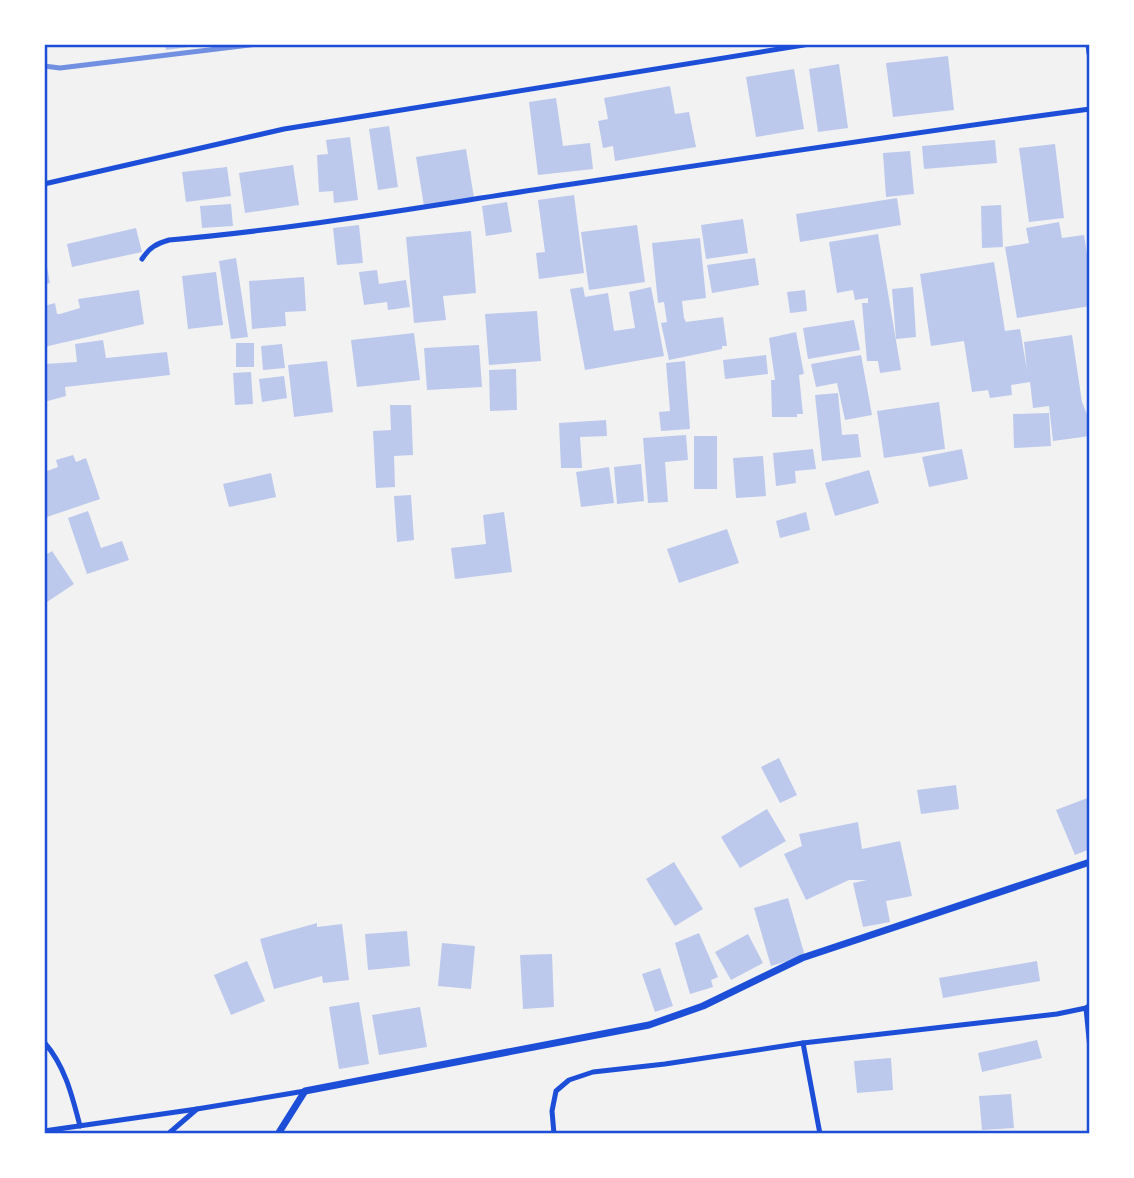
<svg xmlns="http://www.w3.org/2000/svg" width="1134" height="1178" font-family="Roboto,sans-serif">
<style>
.building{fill:#bdc9ec}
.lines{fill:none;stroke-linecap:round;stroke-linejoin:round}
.service{stroke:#1d4ed8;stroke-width:5}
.minor{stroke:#1d4ed8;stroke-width:7}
.rail{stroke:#7290e2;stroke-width:5}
.neatline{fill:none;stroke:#1d4ed8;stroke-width:2.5}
</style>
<rect width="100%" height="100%" fill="#f2f2f2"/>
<!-- building -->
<g class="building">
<polygon points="165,44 204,44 204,45 166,50"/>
<polygon points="948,56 954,110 893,117 886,63"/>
<polygon points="839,64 848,128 818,132 809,69"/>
<polygon points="794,69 804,129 756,137 746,77"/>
<polygon points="670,86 675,114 689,112 696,147 615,161 613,146 603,148 598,121 608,119 604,98"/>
<polygon points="556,98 563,146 590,143 593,169 538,175 529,102"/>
<polygon points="389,126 398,187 378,190 369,129"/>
<polygon points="350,137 358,200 334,203 333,191 319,192 317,155 328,154 326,140"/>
<polygon points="995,140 997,163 924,169 922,146"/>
<polygon points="1055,144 1064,218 1029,222 1019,148"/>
<polygon points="466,149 474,198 424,206 416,157"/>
<polygon points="910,151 914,194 886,197 883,153"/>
<polygon points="293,165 299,205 245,213 239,173"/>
<polygon points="227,167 231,196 186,202 182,172"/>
<polygon points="574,195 584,273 539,279 536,253 545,252 538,200"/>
<polygon points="897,198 901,225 800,242 796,214"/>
<polygon points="507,202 512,232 486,236 482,206"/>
<polygon points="231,204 233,226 202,228 200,206"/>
<polygon points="1001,205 1003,247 982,248 981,206"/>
<polygon points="743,219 748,253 706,259 701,225"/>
<polygon points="1059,222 1062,238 1084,235 1090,273 1090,306 1017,318 1005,247 1029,243 1026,228"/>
<polygon points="359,225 363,263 337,265 333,228"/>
<polygon points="637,225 645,282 589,290 581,232"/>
<polygon points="136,228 142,252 72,267 67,244"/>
<polygon points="471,231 476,293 443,296 446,320 414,323 406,237"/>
<polygon points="878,234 901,370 880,373 878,361 867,361 862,303 868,303 868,298 855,300 853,290 837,293 829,242"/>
<polygon points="700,238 706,298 682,301 684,318 686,322 723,317 727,346 722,346 722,349 669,360 661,323 667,322 664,302 658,303 652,243"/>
<polygon points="44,250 50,283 44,284"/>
<polygon points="236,258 248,337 231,339 219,261"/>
<polygon points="755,258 759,285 712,293 707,265"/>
<polygon points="994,262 1005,331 1020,329 1027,370 1024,342 1072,335 1082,402 1090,422 1090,436 1053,441 1049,406 1033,408 1030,382 1011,385 1012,395 990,398 988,390 972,392 964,341 931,346 920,274"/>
<polygon points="377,270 379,284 406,280 410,307 388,310 387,302 364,305 359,272"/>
<polygon points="216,272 223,325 188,329 182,276"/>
<polygon points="304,277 306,311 285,312 286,326 252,329 249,281"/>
<polygon points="583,287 585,297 608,293 614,331 635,328 629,292 651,287 664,356 585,370 570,289"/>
<polygon points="913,287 916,337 896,339 892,289"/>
<polygon points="139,290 144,324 44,347 44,306 55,303 57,314 60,314 80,308 78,299"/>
<polygon points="805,290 807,311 790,313 787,292"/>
<polygon points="537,311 541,361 489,365 485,314"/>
<polygon points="854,320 860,350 808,359 803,328"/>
<polygon points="796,332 804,374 799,375 803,414 797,414 797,417 772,417 771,380 775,380 769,338"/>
<polygon points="414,333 420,380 357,387 351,340"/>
<polygon points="103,340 106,358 167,352 170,375 65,387 66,396 44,402 44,364 77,362 75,344"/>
<rect x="236" y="343" width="18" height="24"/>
<polygon points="282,344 285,368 263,370 261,346"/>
<polygon points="479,345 482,387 427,390 424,348"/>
<polygon points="766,355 768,374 725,379 723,360"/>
<polygon points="861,355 872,415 845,420 837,383 816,387 811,364"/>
<polygon points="327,361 333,412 294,417 288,365"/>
<polygon points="685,361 690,429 661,431 659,412 670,411 666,363"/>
<polygon points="516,369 517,410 490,411 489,370"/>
<polygon points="251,372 253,404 235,405 233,373"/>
<polygon points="284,376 287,398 262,402 259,379"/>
<polygon points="838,393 842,435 858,434 861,457 822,461 815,395"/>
<polygon points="939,402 945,449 884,458 877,411"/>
<polygon points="390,405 411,405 413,455 394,456 395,487 376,488 373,431 391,430"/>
<polygon points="1049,413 1051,446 1014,448 1013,414"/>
<polygon points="606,420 607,436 580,437 582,468 561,468 559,423"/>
<polygon points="686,435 688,460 665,462 668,502 648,503 643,438"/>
<rect x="694" y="436" width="23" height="53"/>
<polygon points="813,449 816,469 795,471 796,483 776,486 773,453"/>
<polygon points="962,449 968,479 929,487 922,457"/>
<polygon points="73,455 76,462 86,458 100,499 44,518 44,472 58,467 56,460"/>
<polygon points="763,456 766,496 736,498 733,458"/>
<polygon points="641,464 644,501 617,504 614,467"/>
<polygon points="609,467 614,503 581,507 576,472"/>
<polygon points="869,470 879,503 835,516 825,483"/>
<polygon points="271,473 276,497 229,507 223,484"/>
<polygon points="411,495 414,540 397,542 394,496"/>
<polygon points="88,511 101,548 122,541 129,560 87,574 68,518"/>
<polygon points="504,512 512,572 455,579 451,548 486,544 483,515"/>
<polygon points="806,512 810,530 780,538 776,521"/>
<polygon points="727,529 739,563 679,583 667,549"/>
<polygon points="52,551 74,584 44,604 44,556"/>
<polygon points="779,758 797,795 780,803 761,767"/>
<polygon points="956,785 959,809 921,814 917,790"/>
<polygon points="1090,797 1090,849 1075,855 1056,810"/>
<polygon points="767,809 786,841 740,868 721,837"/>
<polygon points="858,822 862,849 900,841 912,896 886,901 890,922 863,927 853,883 867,880 849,880 806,900 784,854 802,846 799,834"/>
<polygon points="674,862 703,909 675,926 646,879"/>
<polygon points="788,898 805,956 771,966 754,908"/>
<polygon points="317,923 317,927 342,924 349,980 323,983 322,976 274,989 260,939"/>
<polygon points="407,931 410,966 368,970 365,934"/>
<polygon points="699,933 718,977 711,980 713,987 690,994 675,943"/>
<polygon points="748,934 763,963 731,980 715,952"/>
<polygon points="442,943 475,946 471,989 438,986"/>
<polygon points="552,954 554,1007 523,1009 520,955"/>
<polygon points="247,961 265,1001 231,1015 214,975"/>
<polygon points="1037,961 1040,981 943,998 939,978"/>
<polygon points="660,968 673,1006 655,1012 642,974"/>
<polygon points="359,1002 369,1064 339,1069 329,1007"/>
<polygon points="420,1007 427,1047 379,1055 372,1015"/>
<polygon points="1037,1040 1042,1058 982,1072 978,1053"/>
<polygon points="891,1058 893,1090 857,1093 854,1061"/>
<polygon points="1011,1094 1014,1128 982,1130 979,1096"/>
</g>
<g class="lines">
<!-- service -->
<g class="service">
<polyline points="44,184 284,129 810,44"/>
<path d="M142,259C150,247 156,244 169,240C296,229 421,207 546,188C728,161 909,133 1090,109"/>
<polyline points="1086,1008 1090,1049"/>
<path d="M44,1042C65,1066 72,1095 80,1126"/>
<polyline points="803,1043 820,1134"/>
<polyline points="44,1131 197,1109"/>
<polyline points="168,1134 197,1109 305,1091"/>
<polyline points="554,1134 552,1111 556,1091 569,1080 593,1072 665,1064 803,1043 1057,1014 1086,1008 1090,1005"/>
</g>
<!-- minor -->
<g class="minor">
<polyline points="1089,44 1090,53"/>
<polyline points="278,1134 305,1091 649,1025 703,1006 802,958 1090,862"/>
</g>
<!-- rail -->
<polyline class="rail" points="44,66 60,68 258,44"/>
</g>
<!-- border -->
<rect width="1134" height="1178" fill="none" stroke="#ffffff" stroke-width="91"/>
<rect x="46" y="46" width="1042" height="1086" class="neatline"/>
</svg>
